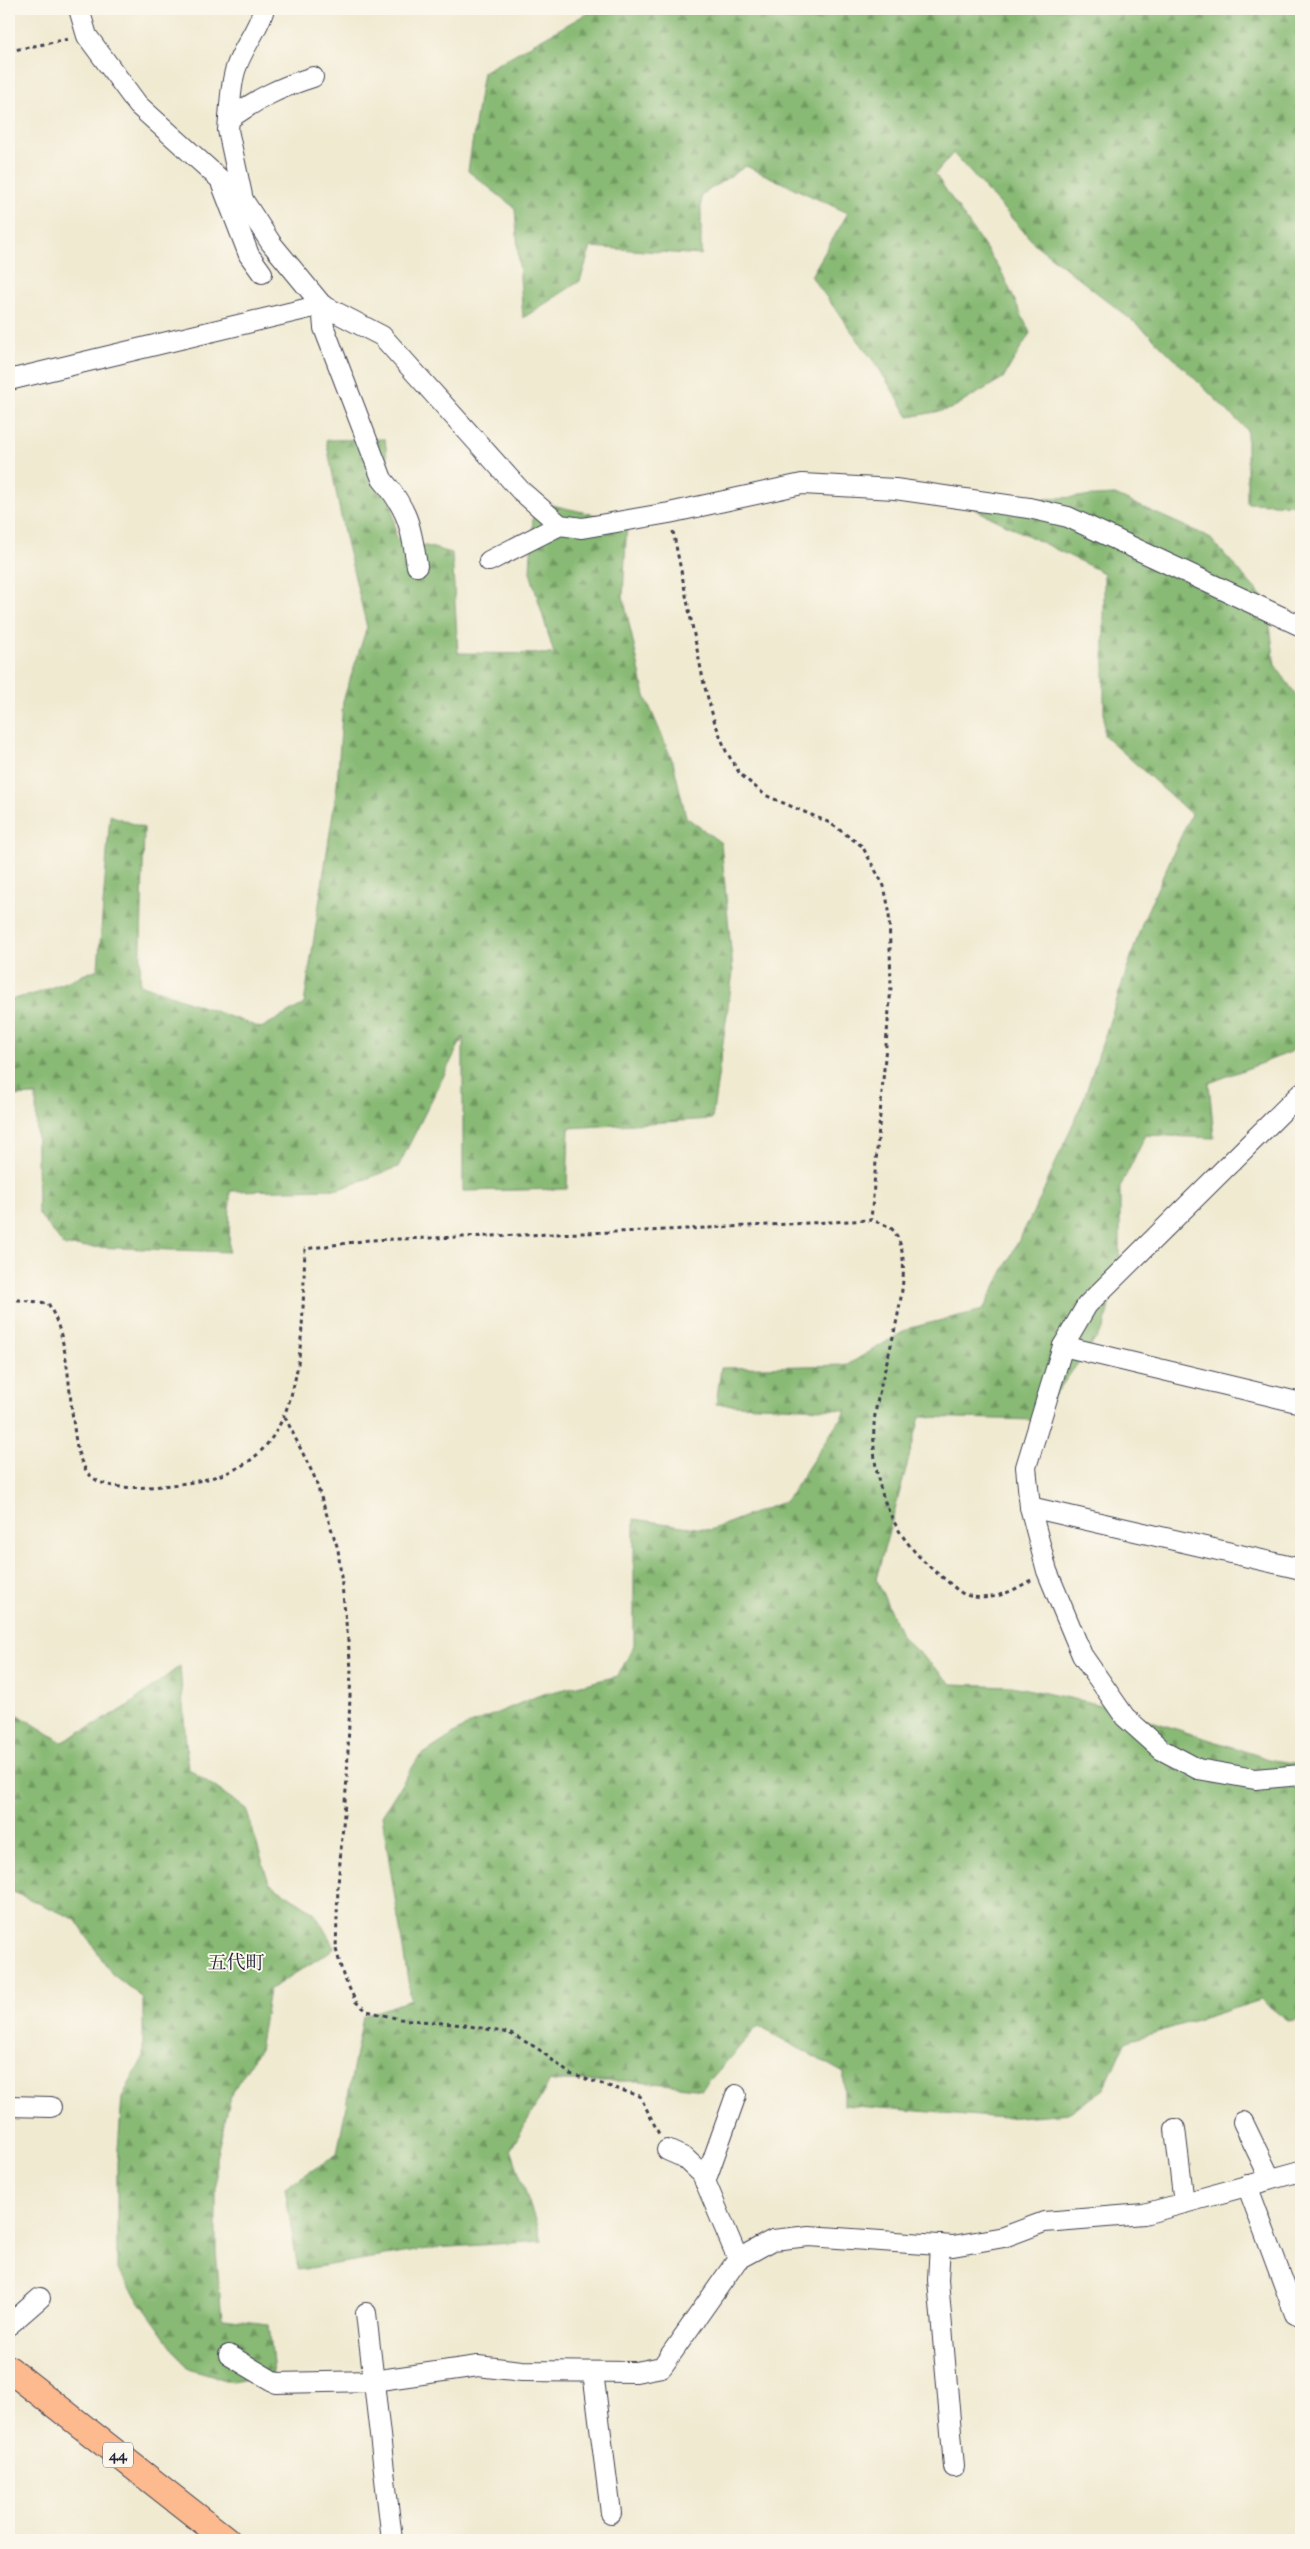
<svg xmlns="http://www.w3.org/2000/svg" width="1310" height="2549" font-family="'IM FELL French Canon','Noto Serif JP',serif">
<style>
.forest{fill:url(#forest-firs);stroke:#556e58}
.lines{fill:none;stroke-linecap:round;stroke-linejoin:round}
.minor-casing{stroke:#414052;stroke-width:22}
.major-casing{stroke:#414052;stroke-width:28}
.path{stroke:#414052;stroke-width:3;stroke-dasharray:4 4;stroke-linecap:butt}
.minor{stroke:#fff;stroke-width:20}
.major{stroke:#fcba8e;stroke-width:26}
.labels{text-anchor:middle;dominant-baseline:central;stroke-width:4;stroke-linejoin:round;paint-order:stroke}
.shield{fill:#fbf7ec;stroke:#636270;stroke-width:1}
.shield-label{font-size:15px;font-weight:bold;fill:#22223b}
.quarter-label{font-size:19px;fill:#22223b;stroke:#fbf7ec}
</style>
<defs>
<pattern id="forest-firs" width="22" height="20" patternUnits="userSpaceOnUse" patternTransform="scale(1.25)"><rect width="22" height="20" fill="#88ba74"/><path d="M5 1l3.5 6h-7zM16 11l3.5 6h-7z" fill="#6f9760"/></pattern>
</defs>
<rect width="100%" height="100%" fill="#fbf7ec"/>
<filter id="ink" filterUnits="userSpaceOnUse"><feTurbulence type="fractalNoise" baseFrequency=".02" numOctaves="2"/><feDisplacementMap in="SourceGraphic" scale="10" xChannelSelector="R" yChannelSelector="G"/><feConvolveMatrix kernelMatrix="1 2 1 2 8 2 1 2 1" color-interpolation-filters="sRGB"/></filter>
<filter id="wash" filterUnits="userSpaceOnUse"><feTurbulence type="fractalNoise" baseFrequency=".0096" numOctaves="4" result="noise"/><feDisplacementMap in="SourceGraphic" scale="20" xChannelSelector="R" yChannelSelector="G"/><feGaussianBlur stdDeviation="1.12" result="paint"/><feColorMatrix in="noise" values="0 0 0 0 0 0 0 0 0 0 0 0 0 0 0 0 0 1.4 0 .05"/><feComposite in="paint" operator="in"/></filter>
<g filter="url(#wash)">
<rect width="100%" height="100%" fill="#f0ead1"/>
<!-- forest -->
<g class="forest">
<polygon points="595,9 1301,9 1301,505 1247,503 1247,430 1148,333 1035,244 953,153 935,174 1001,271 1030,333 1003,378 951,409 909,417 880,370 811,276 848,213 746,166 701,195 701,255 591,247 580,281 523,318 515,208 468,171 483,72"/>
<polygon points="385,439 396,538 452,553 458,653 554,654 530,572 534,501 627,522 623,596 645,696 673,762 686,817 721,843 733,972 712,1119 569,1128 567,1189 463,1191 463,1037 398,1167 339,1189 230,1191 229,1252 64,1246 38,1213 36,1095 9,1096 9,1000 38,993 98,969 110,815 144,828 140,984 261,1028 304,1004 337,786 343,701 367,627 345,537 326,440"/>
<polygon points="1115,495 1209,537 1267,602 1275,665 1301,702 1301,1036 1291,1052 1209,1083 1214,1138 1146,1135 1120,1187 1120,1256 1104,1328 1036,1420 920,1417 876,1579 902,1637 952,1684 1012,1686 1102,1705 1272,1760 1301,1764 1301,2019 1288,2021 1261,2000 1125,2042 1104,2089 1070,2113 1004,2118 844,2105 844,2073 758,2026 702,2089 639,2081 550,2081 511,2149 542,2241 435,2248 298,2270 285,2188 337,2154 363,2016 411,2000 382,1815 419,1757 466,1726 540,1695 618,1676 634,1645 634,1519 710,1530 786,1501 846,1410 716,1404 721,1368 847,1365 910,1328 983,1310 1038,1203 1083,1101 1144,918 1191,814 1104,735 1104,573 962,503"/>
<polygon points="180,1666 188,1768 246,1809 269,1883 314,1912 335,1948 269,1990 259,2050 232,2092 216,2157 216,2251 222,2319 269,2324 274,2374 232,2382 188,2369 117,2270 117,2162 122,2097 143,2058 143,1998 112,1974 75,1919 9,1890 9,1709 62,1742 125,1708"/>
</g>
</g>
<g filter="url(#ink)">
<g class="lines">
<!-- minor casing -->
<g class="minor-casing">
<g id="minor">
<polyline points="79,9 87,36 138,105 243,200 271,243 322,305 382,336 520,490 560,525 582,528 669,513 802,484 895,489 1029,508 1068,517 1301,626"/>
<path d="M229,119C259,98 278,88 313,77"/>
<polyline points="222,185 249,255 262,273"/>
<path d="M243,200L228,130C230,112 230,84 236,68C243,47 257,32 264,9"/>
<path d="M322,305L324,328L382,479C408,510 411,526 417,566"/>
<polyline points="9,380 322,305"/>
<polyline points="489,561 560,525"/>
<polyline points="1301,1093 1087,1305 1063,1346 1026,1467 1030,1507 1047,1571 1082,1655 1125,1717 1162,1750 1198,1769 1255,1779 1301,1775"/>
<polyline points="1063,1346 1301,1403"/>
<polyline points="1030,1507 1301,1569"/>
<polyline points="9,2106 51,2107"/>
<polyline points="1243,2122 1270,2178"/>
<polyline points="1175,2129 1184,2203"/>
<polyline points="667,2150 685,2158 702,2174 738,2259"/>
<polyline points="705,2182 736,2095"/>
<polyline points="1247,2185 1295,2314"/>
<polyline points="940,2245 938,2280 954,2467"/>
<polyline points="366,2313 392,2540"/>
<polyline points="9,2325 40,2298"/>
<polyline points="229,2355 276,2383 373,2381 478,2366 522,2371 636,2372 662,2367 738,2259 773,2240 809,2236 953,2246 1004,2237 1044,2222 1144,2214 1301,2171"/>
<polyline points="593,2372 611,2513"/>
</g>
</g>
<!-- major casing -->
<g class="major-casing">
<polyline id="major" points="9,2369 227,2540"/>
</g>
<!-- path -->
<g class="path">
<polyline points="9,51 69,39"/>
<polyline points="673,531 704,684 714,720 726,751 740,774 765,795 830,823 862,846 884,886 889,910 891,987 871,1220"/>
<path d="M9,1299L48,1303C68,1338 68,1381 73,1420C76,1440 76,1458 89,1474C103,1491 141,1488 161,1486C194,1483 235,1477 260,1452C307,1405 302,1312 305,1249L369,1240L645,1231L871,1220C877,1222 887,1225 892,1229C925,1266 876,1378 874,1425C871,1486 892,1539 942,1577C949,1582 958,1592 966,1595C990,1603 1011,1592 1031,1580"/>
<polyline points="285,1417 314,1476 338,1549 351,1668 347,1778 338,1885 336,1949 343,1975 356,2002 367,2011 400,2019 464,2025 509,2033 537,2048 570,2074 640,2096 659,2134"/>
</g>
<!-- minor -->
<use href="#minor" class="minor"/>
<!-- major -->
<use href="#major" class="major"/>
</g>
</g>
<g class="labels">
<!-- shield labels -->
<rect class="shield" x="103" y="2442.5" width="30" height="25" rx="4"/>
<g class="shield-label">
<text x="118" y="2455">44</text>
</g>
<!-- quarter labels -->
<g class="quarter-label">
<text x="236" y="1963">五代町</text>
</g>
</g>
<!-- margin -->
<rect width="1310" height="2549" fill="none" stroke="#fbf7ec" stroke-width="30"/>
</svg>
